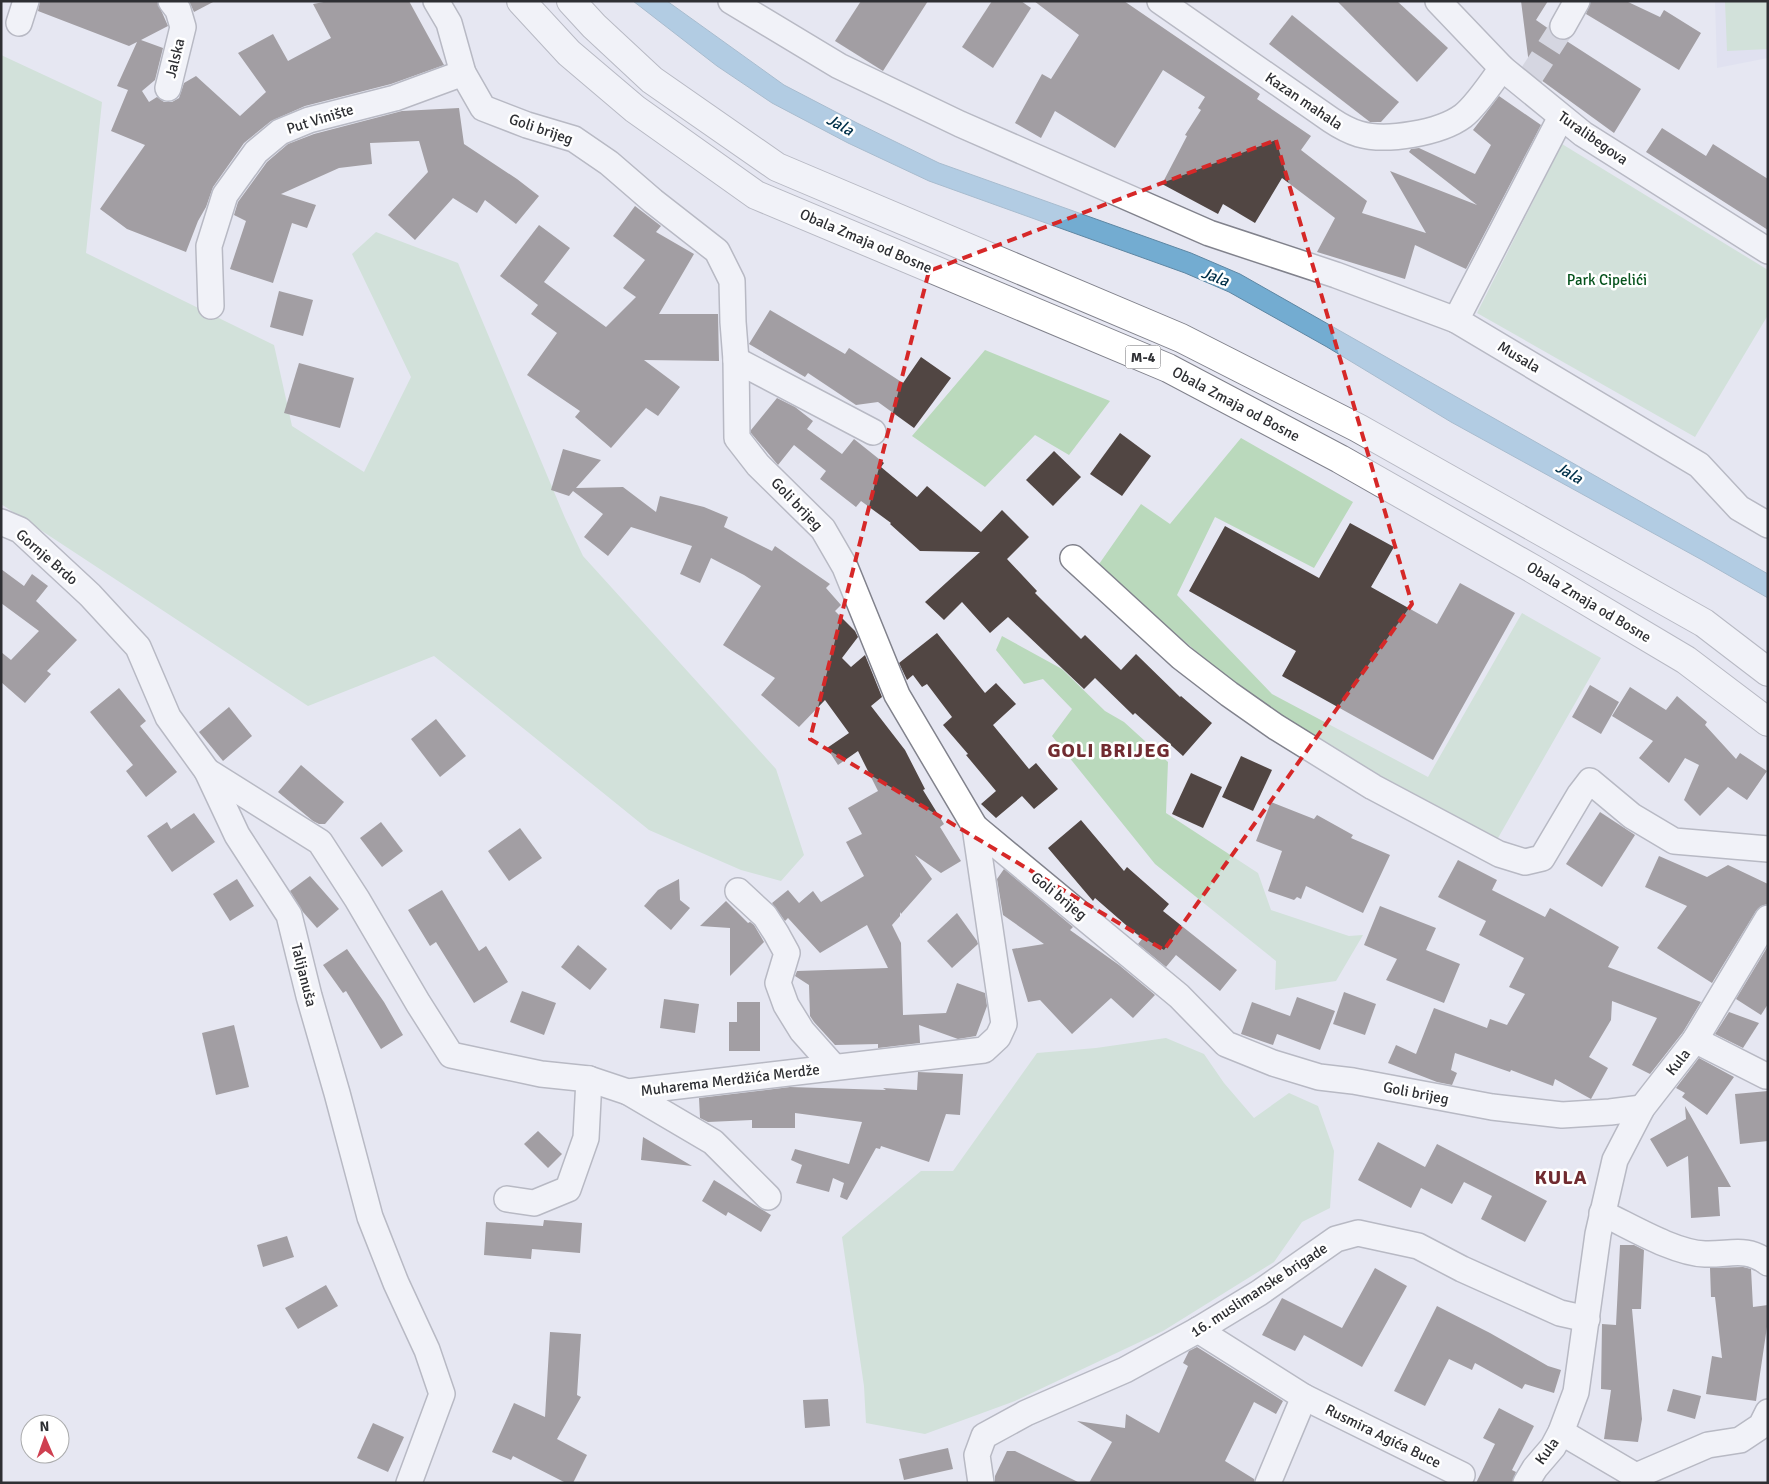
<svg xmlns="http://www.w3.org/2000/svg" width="1769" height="1484" font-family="Signika,sans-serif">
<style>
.built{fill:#d9daed}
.green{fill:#bad9bc}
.water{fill:#73acd1;stroke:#5e86a2}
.building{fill:#514643}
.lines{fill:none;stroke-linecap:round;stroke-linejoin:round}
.minor-tunnel{stroke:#c1c2cc;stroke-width:25;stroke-dasharray:25 12;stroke-linecap:butt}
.minor-casing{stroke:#81828c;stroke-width:28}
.major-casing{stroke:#81828c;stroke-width:30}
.minor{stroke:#fff;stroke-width:25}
.major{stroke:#fff;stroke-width:28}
.marked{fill:none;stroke:#d62828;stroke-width:4;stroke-dasharray:10 6;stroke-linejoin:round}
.labels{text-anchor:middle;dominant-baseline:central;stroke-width:5;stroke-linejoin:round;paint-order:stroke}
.shield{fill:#fff;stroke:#6d6d70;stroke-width:1}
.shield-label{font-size:14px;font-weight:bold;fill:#2e2f33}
.street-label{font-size:15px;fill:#2e2f33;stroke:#fff}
.park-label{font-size:15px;fill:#05521c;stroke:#fff}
.water-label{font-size:16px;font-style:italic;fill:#003049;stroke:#fff}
.district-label{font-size:20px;font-weight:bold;letter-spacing:1px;fill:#712b30;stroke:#fff}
</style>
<rect width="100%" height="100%" fill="#e6e7f2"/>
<!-- built -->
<polygon class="built" points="1715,1 1768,1 1768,58 1717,68"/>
<!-- green -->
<g class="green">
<polygon points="1725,1 1768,1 1768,49 1727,51"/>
<polygon points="1,55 102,102 86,253 274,345 292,426 364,472 411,377 352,254 376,232 458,263 565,518 583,556 776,769 804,855 781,881 741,870 649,830 434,656 308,706 1,504"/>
<polygon points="1562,144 1768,270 1768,315 1695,437 1477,313"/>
<polygon points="985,350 1110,401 1069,455 1035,435 985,487 912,436"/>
<polygon points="1241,438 1353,502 1314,568 1215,517 1177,595 1272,694 1428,777 1522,613 1601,658 1494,845 1271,715 1097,567 1141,504 1170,524"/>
<polygon points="1002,636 1062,669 1105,711 1124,722 1168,762 1166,813 1258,873 1271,910 1349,936 1363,935 1336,981 1275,990 1276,961 1155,864 1052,736 1072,709 1043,679 1024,684 996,650"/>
<polygon points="1166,1038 1204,1054 1224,1083 1254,1118 1289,1093 1318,1106 1334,1151 1330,1208 1302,1222 1274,1262 1163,1331 1015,1401 925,1434 866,1423 864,1386 842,1237 921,1171 953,1171 1037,1053 1096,1048"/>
</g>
<!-- water -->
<polygon class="water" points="633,1 667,1 784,85 857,123 939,163 1191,253 1240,274 1768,574 1768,598 1702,560 1451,422 1327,347 1229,292 1185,273 929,181 848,143 772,103 717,66"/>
<!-- building -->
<g class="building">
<polygon points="40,1 157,1 168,26 141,40 163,48 155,80 142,91 149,102 157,97 164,102 172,102 179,98 184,83 196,76 240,116 266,92 238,53 273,34 288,61 331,38 313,4 329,1 409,1 444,65 391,84 305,106 271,121 244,143 213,187 206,207 198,221 186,252 127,229 100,209 145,145 111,131 128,90 117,86 137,42 129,46 38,11"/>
<polygon points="189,1 215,1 194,12"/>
<polygon points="861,1 928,1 883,71 835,41"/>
<polygon points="992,1 1021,1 1031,8 993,68 962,47"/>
<polygon points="1034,1 1124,1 1260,94 1257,99 1311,136 1301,150 1367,201 1362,213 1426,233 1390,171 1477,205 1409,152 1411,149 1419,148 1475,174 1491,145 1473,130 1499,96 1541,125 1466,269 1415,245 1405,279 1317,252 1335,218 1282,178 1255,223 1223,204 1218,214 1162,184 1187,136 1185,135 1201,110 1198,108 1205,97 1163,70 1115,148 1055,111 1041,138 1015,123 1042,74 1051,79 1079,35"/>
<polygon points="1337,1 1397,1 1448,48 1417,82"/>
<polygon points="1521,1 1548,1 1536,20 1549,29 1556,38 1565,40 1641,89 1614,133 1530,72"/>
<polygon points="1591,1 1626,1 1660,17 1664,10 1701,33 1679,70 1586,14"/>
<polygon points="1292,15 1399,102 1381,122 1370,122 1269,44"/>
<polygon points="459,108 464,144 517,179 539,196 516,224 485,200 477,213 453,198 415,240 388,215 428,172 419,141 370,143 372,164 339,168 281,194 316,205 307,228 292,223 273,283 230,269 246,221 234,215 238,202 267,162 288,144 314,134 402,111"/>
<polygon points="1662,128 1706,156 1713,144 1768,179 1768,230 1646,152"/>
<polygon points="635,206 661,226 656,232 694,254 659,314 718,314 719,361 644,360 680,387 658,416 646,408 611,448 575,417 580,411 527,375 557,333 531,314 538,305 500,276 539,225 570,248 544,282 606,327 636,297 623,288 645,260 613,236"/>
<polygon points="279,291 313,300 303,336 270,327"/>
<polygon points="770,310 845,354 849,348 903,383 921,357 951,378 914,428 878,402 856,405 808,373 805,377 749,344"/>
<polygon points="299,363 354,378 340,428 284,413"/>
<polygon points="777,398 795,407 813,421 807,429 842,454 854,439 884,463 881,467 917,497 927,486 981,532 1002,510 1029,537 1007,559 1037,591 1035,593 1081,639 1085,635 1121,670 1136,654 1180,697 1181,696 1212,723 1183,756 1135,713 1133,715 1095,678 1084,689 1008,617 990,633 962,602 944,620 925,602 980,552 920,551 890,524 891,523 861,501 856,507 820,479 826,471 794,445 778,465 751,433 751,430"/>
<polygon points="1120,433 1151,456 1122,496 1090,474"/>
<polygon points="563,449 601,460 576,488 623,487 656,512 660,496 704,507 728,517 724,527 772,551 775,546 830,584 826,588 841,605 835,611 855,631 858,637 842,658 851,667 865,655 882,697 871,706 905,750 925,789 923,790 944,824 940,827 961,861 941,873 915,855 932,879 901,914 900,912 900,916 892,925 901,943 903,1015 946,1013 957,983 985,993 987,1006 976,1036 958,1039 919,1025 920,1043 878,1048 878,1044 835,1045 814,1022 810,1016 809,985 795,976 797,971 888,968 867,925 820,953 788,918 785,921 772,903 788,890 799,903 813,891 821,902 864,876 846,842 862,834 848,808 878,791 858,751 838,765 827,748 849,733 825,700 799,727 761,695 775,678 723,645 761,586 744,575 711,558 700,583 680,574 692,546 631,527 608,556 584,537 603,514 573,491 569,496 551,490"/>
<polygon points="1054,451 1081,477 1053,506 1026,480"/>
<polygon points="1350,523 1394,547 1371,587 1437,624 1460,583 1515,613 1433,760 1282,676 1296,651 1189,591 1225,526 1319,578"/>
<polygon points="1,569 24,586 32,574 48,586 36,601 77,640 47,671 51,674 25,703 1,682 1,652 11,660 39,631 1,603"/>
<polygon points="937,633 985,693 996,683 1016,704 993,725 1029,769 1036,763 1058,789 1034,809 1022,796 996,818 981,804 996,791 966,755 968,754 943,725 952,717 927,684 922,687 913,675 907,680 899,663"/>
<polygon points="1590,685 1619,702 1601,734 1572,717"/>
<polygon points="1630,687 1666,710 1677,696 1707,722 1705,725 1736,759 1740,753 1767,771 1747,800 1728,787 1700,816 1684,800 1699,765 1685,758 1669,783 1639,758 1653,741 1612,716"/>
<polygon points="119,688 146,721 140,726 177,772 146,797 126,771 133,765 90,712"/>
<polygon points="229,707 252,736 223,761 199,732"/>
<polygon points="436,719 466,756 440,777 411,739"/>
<polygon points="1241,756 1272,770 1253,811 1222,797"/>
<polygon points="301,765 344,802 325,824 319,824 313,821 278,792"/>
<polygon points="1191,773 1222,787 1203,828 1172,814"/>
<polygon points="1271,802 1314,819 1317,815 1353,835 1351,838 1390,855 1363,913 1306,886 1301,899 1297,897 1294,900 1268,891 1282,851 1256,841"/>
<polygon points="1600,812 1635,835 1602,887 1566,864"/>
<polygon points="194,813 215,842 172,872 147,836 167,822 171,829"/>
<polygon points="1081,820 1124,871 1127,867 1169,904 1163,911 1237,970 1220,991 1176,955 1166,967 1138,944 1142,939 1095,898 1093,901 1048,848"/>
<polygon points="381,822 403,851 382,867 360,838"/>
<polygon points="520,828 542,858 509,881 488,851"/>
<polygon points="1659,856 1707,877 1728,865 1768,884 1768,904 1761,906 1756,911 1712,983 1657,948 1687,906 1645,887"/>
<polygon points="1458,860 1497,880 1492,890 1545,917 1550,908 1619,947 1608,967 1701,1002 1683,1032 1650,1074 1632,1065 1657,1018 1612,1001 1611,1020 1589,1057 1608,1068 1591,1099 1555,1079 1553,1086 1511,1070 1510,1072 1455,1053 1451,1070 1457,1073 1452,1085 1437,1082 1388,1063 1396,1045 1416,1054 1434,1008 1487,1028 1490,1019 1507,1025 1525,994 1509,987 1524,958 1479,935 1486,921 1438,897"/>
<polygon points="1004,869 1073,927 1070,930 1119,965 1155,995 1133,1018 1111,998 1072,1034 1040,1000 1028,1002 1012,949 1044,944 1003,915 997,879"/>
<polygon points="310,876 339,909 317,928 303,912 290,891"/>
<polygon points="237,879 254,906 230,921 213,894"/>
<polygon points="679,879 680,900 690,908 671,930 644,906 658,890"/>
<polygon points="442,890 479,951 486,946 508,982 474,1003 436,942 430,946 408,910"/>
<polygon points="726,901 748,923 750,922 754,925 764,942 730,976 730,928 700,926"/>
<polygon points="1380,906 1436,928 1426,950 1460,964 1444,1003 1386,980 1397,959 1364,945"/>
<polygon points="957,913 977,941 978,944 952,968 927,941"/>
<polygon points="578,945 607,969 590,990 561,967"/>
<polygon points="1768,946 1768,1004 1761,1015 1736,999"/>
<polygon points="347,949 384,1002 403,1035 381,1049 346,991 343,993 323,965"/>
<polygon points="522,991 556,1003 544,1035 510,1022"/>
<polygon points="1344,992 1376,1004 1365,1035 1333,1024"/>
<polygon points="1297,997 1335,1011 1320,1050 1277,1034 1273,1045 1241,1034 1252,1002 1290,1016"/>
<polygon points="664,999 699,1004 695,1033 660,1028"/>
<polygon points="737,1002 760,1002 760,1051 729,1051 729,1022 737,1022"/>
<polygon points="1729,1012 1759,1023 1743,1048 1715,1034"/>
<polygon points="234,1025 249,1087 216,1095 202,1033"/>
<polygon points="1699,1058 1734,1077 1707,1115 1682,1097 1685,1093 1676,1088"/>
<polygon points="918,1072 963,1074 960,1115 946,1114 929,1162 881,1146 880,1149 876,1148 847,1200 840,1197 844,1183 833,1178 829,1192 796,1183 802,1165 791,1160 795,1149 849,1164 862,1122 795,1113 795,1128 752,1128 752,1120 708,1122 700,1118 699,1098 790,1087 886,1090 883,1088 917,1090"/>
<polygon points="1768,1091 1768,1141 1740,1144 1735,1094"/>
<polygon points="1685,1106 1731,1187 1718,1187 1720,1216 1691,1218 1688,1156 1667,1167 1650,1139 1686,1119"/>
<polygon points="538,1131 562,1154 548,1168 524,1144"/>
<polygon points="643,1137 692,1166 641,1160"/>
<polygon points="1378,1142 1425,1167 1437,1144 1547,1201 1525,1242 1481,1219 1492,1196 1464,1182 1452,1204 1421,1188 1411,1208 1358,1180"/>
<polygon points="714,1180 771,1215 761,1232 728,1212 726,1216 702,1201"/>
<polygon points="544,1220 582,1223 580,1253 532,1249 531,1259 484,1255 486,1222 543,1226"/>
<polygon points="287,1236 294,1257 263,1267 257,1245"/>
<polygon points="1620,1245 1634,1245 1644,1250 1641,1309 1632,1309 1642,1419 1638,1442 1604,1439 1611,1390 1601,1389 1602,1324 1616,1325"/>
<polygon points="1743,1267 1751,1269 1753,1307 1768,1305 1768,1320 1756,1401 1706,1394 1712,1356 1722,1358 1715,1297 1711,1297 1710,1268"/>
<polygon points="1375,1268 1407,1286 1362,1367 1304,1335 1295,1351 1262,1335 1282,1298 1342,1328"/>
<polygon points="326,1285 338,1306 298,1329 285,1308"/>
<polygon points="1437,1306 1490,1333 1548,1366 1561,1370 1554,1393 1525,1384 1522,1389 1475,1363 1472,1370 1449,1359 1425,1406 1394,1391"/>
<polygon points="550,1332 581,1334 577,1395 581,1397 557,1439 587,1455 573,1483 566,1483 513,1456 511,1460 492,1452 514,1403 545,1417"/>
<polygon points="1197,1347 1283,1401 1276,1414 1254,1402 1225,1461 1254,1479 1254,1483 1089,1483 1112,1442 1077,1421 1125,1428 1126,1414 1159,1433 1188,1366 1183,1363 1189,1351"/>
<polygon points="1673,1389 1701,1396 1695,1419 1667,1411"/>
<polygon points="828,1399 830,1426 805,1428 803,1400"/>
<polygon points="1499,1408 1534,1426 1512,1470 1516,1472 1512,1483 1476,1483 1495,1444 1483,1438"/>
<polygon points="373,1423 404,1437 388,1472 357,1458"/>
<polygon points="948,1448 953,1469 904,1480 899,1459"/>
<polygon points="1007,1451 1015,1451 1080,1483 995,1483 995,1476"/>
</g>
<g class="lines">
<!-- minor-tunnel -->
<polyline class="minor-tunnel" points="1529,79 1563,26"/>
<!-- minor casing -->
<g class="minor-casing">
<g id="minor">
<polyline points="436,1 449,23 463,73 483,108 527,125 574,139 609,163 653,201 717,251 732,281 733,322 736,360 737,438 758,465 823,529 845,567 897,695 975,827 1179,996 1226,1044 1273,1063 1319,1077 1353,1081 1492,1107 1562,1115 1610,1112 1642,1108"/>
<polyline points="731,1 839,66 960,124 1209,233 1336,275 1456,320"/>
<path d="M1160,1L1331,120C1340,126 1349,131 1359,134C1386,142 1440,133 1463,116C1476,106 1492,82 1502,68"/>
<polyline points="1438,1 1502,68 1583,134 1768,251"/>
<polyline points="19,23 26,1"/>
<polyline points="1563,26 1577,1"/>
<polyline points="168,88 183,27 178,10 171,1"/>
<polyline points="1561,117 1456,320 1699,465 1739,508 1768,525"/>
<polyline points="211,306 209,246 225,195 256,152 280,132 309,120 395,98 463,73"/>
<polyline points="736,360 873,432"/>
<polyline points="1,522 20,530 90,595 138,647 168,717 207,771 237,835 289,915 309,996 337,1093 370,1217 396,1283 427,1350 442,1394 409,1483"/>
<polyline points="1073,558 1181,657 1229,694 1276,727 1373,787 1499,854 1525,862 1542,858 1580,794 1590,781 1632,816 1674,841 1768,849"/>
<polyline points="207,771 320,842 357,899 418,1003 451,1055 541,1074 589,1079 628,1092 984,1050 998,1037 1004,1024 975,827"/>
<polyline points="738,891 765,916 776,933 787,953 778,983 786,1005 802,1031 834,1067"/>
<polyline points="1695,1040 1766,1076"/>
<polyline points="628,1092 713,1142 768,1197"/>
<polyline points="507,1199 534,1203 568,1189 586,1138 589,1079"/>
<path d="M1602,1213C1630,1226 1674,1253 1705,1254C1730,1255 1746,1246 1768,1263"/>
<polyline points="1198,1330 1304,1397 1268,1483"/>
<polyline points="1304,1397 1462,1475"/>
<polyline points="1561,1432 1636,1476 1642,1483"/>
<polyline points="1636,1476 1708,1445 1740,1440 1761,1426 1768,1412"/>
<polyline points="981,1483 977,1455 984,1436 1026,1413 1125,1370 1198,1330 1259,1293 1336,1239 1358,1233 1418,1246 1462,1269 1560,1313 1587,1319"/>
<polyline points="1526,1483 1535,1468 1553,1447 1561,1432 1576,1392 1598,1234 1615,1160 1642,1108 1695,1040 1768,918"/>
</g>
</g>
<!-- major casing -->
<g class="major-casing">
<g id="major">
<polyline points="521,1 569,53 635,109 756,195 1168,368 1340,459 1533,569 1686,660 1768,722"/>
<polyline points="571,1 594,26 652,80 777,167 1181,338 1358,428 1704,623 1768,672"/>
</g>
</g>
<!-- minor -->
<use href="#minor" class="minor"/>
<!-- major -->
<use href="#major" class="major"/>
</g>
<!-- marked area -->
<path d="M0 0H1769V1484H0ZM1276,140L1412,604L1164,950L810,739L929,271Z" fill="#e6e7f2" fill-opacity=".55" fill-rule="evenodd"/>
<path class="marked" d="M1276,140L1412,604L1164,950L810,739L929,271Z"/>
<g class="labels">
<!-- shield labels -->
<rect class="shield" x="1125.5" y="345.5" width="35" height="23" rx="4"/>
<g class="shield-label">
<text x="1143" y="357">M-4</text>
</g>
<!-- street labels -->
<g class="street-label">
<text transform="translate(175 58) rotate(-76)">Jalska</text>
<text transform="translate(1304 101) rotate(34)">Kazan mahala</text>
<text transform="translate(320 119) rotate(-17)">Put Vinište</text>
<text transform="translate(541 129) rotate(19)">Goli brijeg</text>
<text transform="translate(1593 138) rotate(35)">Turalibegova</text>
<text transform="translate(866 241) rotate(23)">Obala Zmaja od Bosne</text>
<text transform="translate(1519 357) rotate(31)">Musala</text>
<text transform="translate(1236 404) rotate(28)">Obala Zmaja od Bosne</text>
<text transform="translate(797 504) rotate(46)">Goli brijeg</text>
<text transform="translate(47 557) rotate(41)">Gornje Brdo</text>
<text transform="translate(1589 602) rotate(31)">Obala Zmaja od Bosne</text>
<text transform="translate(1059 896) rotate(39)">Goli brijeg</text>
<text transform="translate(304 975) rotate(76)">Talijanuša</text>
<text transform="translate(1678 1062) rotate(-52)">Kula</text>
<text transform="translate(730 1080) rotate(-7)">Muharema Merdžića Merdže</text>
<text transform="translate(1416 1093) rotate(11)">Goli brijeg</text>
<text transform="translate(1259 1290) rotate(-33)">16. muslimanske brigade</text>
<text transform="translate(1383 1436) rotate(26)">Rusmira Agića Buce</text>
<text transform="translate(1547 1451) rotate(-54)">Kula</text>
</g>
<!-- park labels -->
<g class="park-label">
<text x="1607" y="280">Park Cipelići</text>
</g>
<!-- water labels -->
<g class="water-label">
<text transform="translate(840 125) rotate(29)">Jala</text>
<text transform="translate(1215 277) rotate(20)">Jala</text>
<text transform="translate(1569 473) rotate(30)">Jala</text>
</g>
<!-- district labels -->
<g class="district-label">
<text x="1109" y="750">GOLI BRIJEG</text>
<text x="1561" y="1177">KULA</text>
</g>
</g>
<!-- border -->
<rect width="1769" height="1484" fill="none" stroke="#2e2f33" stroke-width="5"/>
<!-- north arrow -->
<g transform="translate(45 1439) rotate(358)"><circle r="24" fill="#ffffff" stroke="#abacad"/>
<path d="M0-4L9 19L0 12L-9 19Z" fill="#cf3f50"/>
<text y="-8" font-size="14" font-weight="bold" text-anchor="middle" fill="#2e2f33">N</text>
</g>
</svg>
